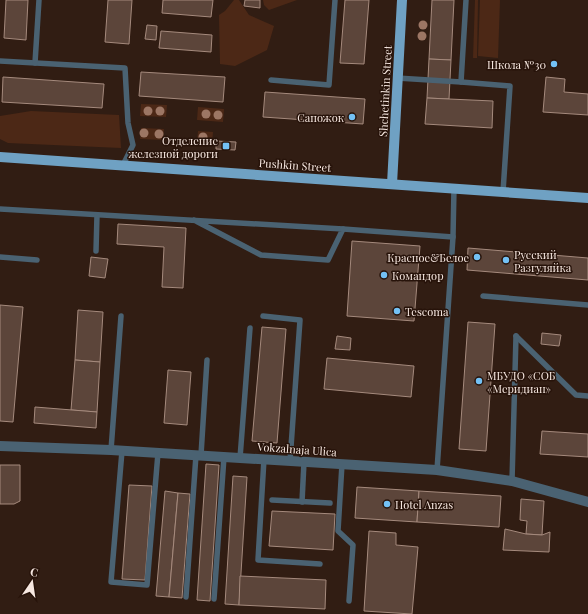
<svg xmlns="http://www.w3.org/2000/svg" width="588" height="614" font-family="'Playfair Display',serif">
<style>
.green{fill:#4c2816}
.building{fill:#5c453a;stroke:#a58a7d}
.lines{fill:none;stroke-linecap:round;stroke-linejoin:round}
.lane{stroke:#4a6272;stroke-width:5.5}
.street{stroke:#4a6272;stroke-width:10}
.primary{stroke:#6fa1c3;stroke-width:10}
.tree{fill:#9c7664}
.poi-dot{fill:#73c1f5;stroke:#27130a;stroke-width:1.5}
.labels{text-anchor:middle;dominant-baseline:central;stroke-width:3;stroke-linejoin:round;paint-order:stroke}
.poi-label{font-size:11px;fill:#f7e8e1;stroke:#27130a;text-anchor:start}
.street-label{font-size:11px;fill:#f7e8e1;stroke:#27130a}
</style>
<rect width="100%" height="100%" fill="#311d13"/>
<!-- green -->
<g class="green">
<polygon points="234,0 239,0 249,15 274,26 267,50 235,66 220,64 219,15 225,11"/>
<polygon points="263,0 297,0 269,10 264,5"/>
<polygon points="475,0 478,0 477,58 473,58"/>
<polygon points="480,0 500,0 498,58 478,56"/>
<polygon points="141,104 167,105 166,117 140,116"/>
<polygon points="198,107 224,109 223,122 197,120"/>
<polygon points="31,111 119,115 121,148 8,143 0,139 0,116"/>
<polygon points="141,128 164,129 163,140 140,139"/>
<polygon points="198,131 213,132 212,143 197,142"/>
</g>
<!-- building -->
<g class="building">
<polygon points="6,0 28,0 26,40 4,38"/>
<polygon points="108,0 132,0 129,44 105,42"/>
<polygon points="163,0 213,0 211,17 162,13"/>
<polygon points="245,0 260,0 260,8 244,6"/>
<polygon points="345,0 369,0 364,64 340,63"/>
<polygon points="432,0 454,0 451,60 429,59"/>
<polygon points="147,25 157,26 156,40 145,39"/>
<polygon points="161,31 212,35 211,52 159,48"/>
<polygon points="429,59 451,60 449,99 427,98"/>
<polygon points="141,72 225,77 223,102 139,96"/>
<polygon points="3,77 104,84 102,108 2,102"/>
<polygon points="546,77 565,79 564,92 588,94 588,115 543,112"/>
<polygon points="265,92 365,99 363,124 263,117"/>
<polygon points="427,98 493,101 492,128 425,124"/>
<polygon points="216,141 236,142 235,150 216,149"/>
<polygon points="118,224 186,228 183,288 162,287 164,247 117,244"/>
<polygon points="352,241 420,246 414,321 347,316"/>
<polygon points="468,248 588,258 588,280 467,270"/>
<polygon points="91,257 108,259 105,278 89,276"/>
<polygon points="0,305 23,307 13,422 0,421"/>
<polygon points="78,310 103,312 100,362 75,360"/>
<polygon points="468,322 495,324 486,451 459,449"/>
<polygon points="262,327 286,329 277,443 252,441"/>
<polygon points="542,333 561,335 559,346 541,344"/>
<polygon points="337,336 351,338 350,350 335,349"/>
<polygon points="327,358 414,366 411,397 324,389"/>
<polygon points="75,360 100,362 97,412 71,410"/>
<polygon points="168,370 191,372 187,425 164,423"/>
<polygon points="35,407 97,412 96,428 34,423"/>
<polygon points="542,431 588,434 588,457 540,454"/>
<polygon points="206,464 219,465 210,601 197,600"/>
<polygon points="0,465 20,465 20,501 14,504 0,504"/>
<polygon points="233,476 247,477 239,605 225,604"/>
<polygon points="129,485 152,486 145,580 122,579"/>
<polygon points="357,487 419,491 417,522 355,518"/>
<polygon points="165,491 178,493 169,597 156,596"/>
<polygon points="419,491 501,496 499,527 417,522"/>
<polygon points="178,493 190,494 182,598 169,597"/>
<polygon points="521,499 544,501 542,535 526,534 527,521 520,520"/>
<polygon points="272,511 335,514 333,550 269,546"/>
<polygon points="505,529 526,534 542,535 550,532 549,552 503,550"/>
<polygon points="369,531 396,533 396,545 418,547 412,614 364,611"/>
<polygon points="240,576 326,580 325,609 239,605"/>
</g>
<g class="lines">
<!-- lane -->
<g class="lane">
<polyline points="466,0 461,82 510,86 503,192"/>
<polyline points="0,61 125,68 128,123 133,145 123,165"/>
<polyline points="35,63 39,0"/>
<polyline points="397,78 461,82"/>
<polyline points="271,80 329,85 335,0"/>
<polyline points="0,209 343,229 328,260 261,255 194,220"/>
<polyline points="343,229 453,237"/>
<polyline points="96,251 97,215"/>
<polyline points="0,257 37,260"/>
<polyline points="483,296 588,305"/>
<polyline points="263,316 300,320 290,461"/>
<polyline points="516,336 576,395 588,396"/>
<polyline points="111,450 121,316"/>
<polyline points="122,451 111,582 147,585 158,453"/>
<polyline points="201,455 207,360"/>
<polyline points="240,458 250,328"/>
<polyline points="264,459 258,560 320,564"/>
<polyline points="342,464 338,531 353,545 349,601"/>
<polyline points="437,470 453,237 454,188"/>
<polyline points="512,481 516,336"/>
<polyline points="272,500 330,503"/>
<polyline points="302,502 304,462"/>
<polyline points="186,597 196,455"/>
<polyline points="214,599 224,457"/>
</g>
<!-- street -->
<polyline class="street" points="0,446 111,450 437,470 512,481 588,502"/>
<!-- primary -->
<g class="primary">
<polyline points="0,157 588,198"/>
<polyline points="392,184 402,0"/>
</g>
</g>
<!-- trees -->
<g class="tree">
<circle cx="423" cy="25" r="4.5"/>
<circle cx="422" cy="36" r="4.5"/>
<circle cx="148" cy="111" r="4.5"/>
<circle cx="160" cy="111" r="4.5"/>
<circle cx="206" cy="114" r="4.5"/>
<circle cx="218" cy="115" r="4.5"/>
<circle cx="144" cy="133" r="4.5"/>
<circle cx="159" cy="134" r="4.5"/>
<circle cx="203" cy="137" r="4.5"/>
</g>
<!-- markers -->
<g class="poi-dot">
<circle cx="554" cy="64" r="4"/>
<circle cx="352" cy="117" r="4"/>
<rect x="222" y="142" width="8" height="8" rx="2"/>
<circle cx="477" cy="257" r="4"/>
<circle cx="506" cy="260" r="4"/>
<circle cx="384" cy="275" r="4"/>
<circle cx="397" cy="311" r="4"/>
<circle cx="479" cy="381" r="4"/>
<circle cx="387" cy="504" r="4"/>
</g>
<g class="labels">
<!-- poi labels -->
<g class="poi-label">
<text x="546" y="64" text-anchor="end">Школа №30</text>
<text x="344" y="117" text-anchor="end">Сапожок</text>
<text x="218" y="140" text-anchor="end">Отделение<tspan x="218" dy="13">железной дороги</tspan></text>
<text x="514" y="254">Русский<tspan x="514" dy="13">Разгуляйка</tspan></text>
<text x="469" y="257" text-anchor="end">Красное&amp;Белое</text>
<text x="392" y="275">Командор</text>
<text x="405" y="311">Tescoma</text>
<text x="487" y="375">МБУДО «СОБ<tspan x="487" dy="13">«Меридиан»</tspan></text>
<text x="395" y="504">Hotel Anzas</text>
</g>
<!-- street labels -->
<g class="street-label">
<text transform="translate(385 91) rotate(-87)">Shchetinkin Street</text>
<text transform="translate(295 165) rotate(4)">Pushkin Street</text>
<text transform="translate(297 449) rotate(4)">Vokzalnaja Ulica</text>
</g>
</g>
<!-- north arrow -->
<g transform="translate(32 582) rotate(13)" stroke="#27130a" stroke-width="3" paint-order="stroke">
<path d="M0-3L7 15L0 10L-7 15Z" fill="#f7e8e1"/>
<text y="-6" font-size="11" font-weight="bold" text-anchor="middle" fill="#f7e8e1">С</text>
</g>
</svg>
